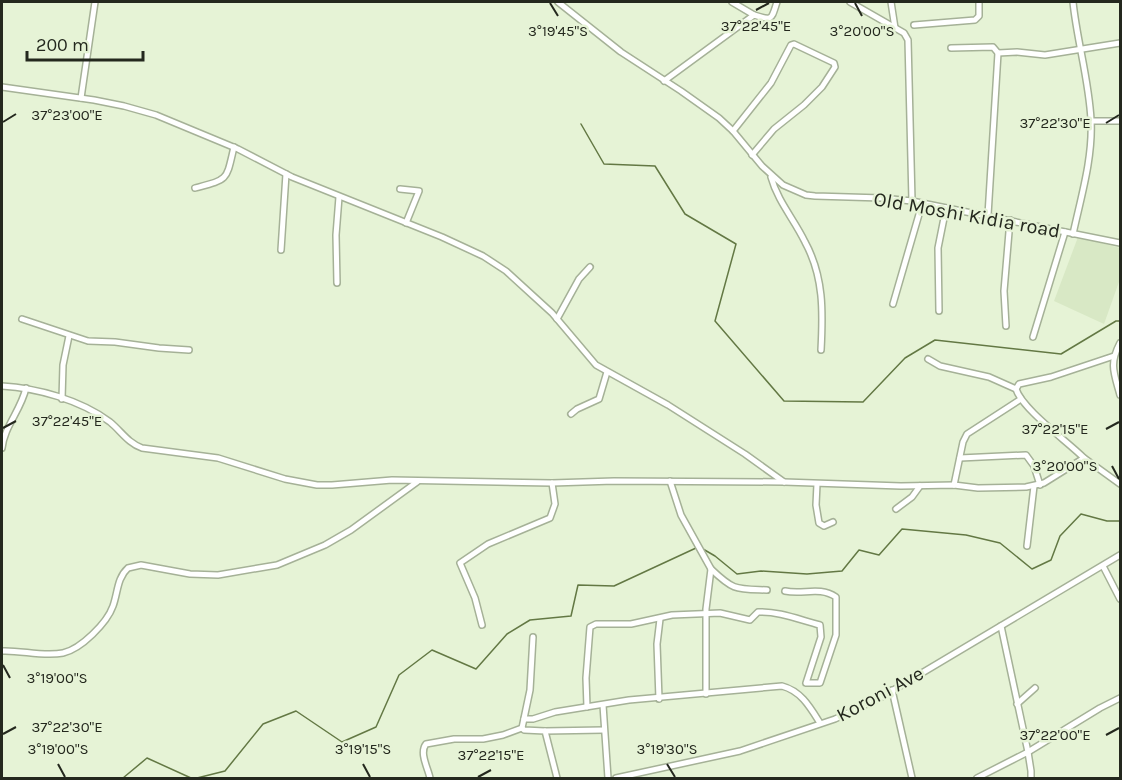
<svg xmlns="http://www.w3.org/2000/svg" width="1122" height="780" font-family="Karla,sans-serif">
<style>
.built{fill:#d8e8c5}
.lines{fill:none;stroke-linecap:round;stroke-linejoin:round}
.stream{stroke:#637844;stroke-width:1.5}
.minor-casing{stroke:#a5b197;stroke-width:8}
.minor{stroke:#fff;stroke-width:5}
.ticks{fill:none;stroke:#24281e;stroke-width:2}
.labels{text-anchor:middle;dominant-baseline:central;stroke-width:5;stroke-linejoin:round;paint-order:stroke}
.street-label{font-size:20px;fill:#24281e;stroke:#e6f3d6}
.ticks-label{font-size:15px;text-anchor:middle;fill:#24281e;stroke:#e6f3d6;stroke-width:5;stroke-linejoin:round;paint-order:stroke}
</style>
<rect width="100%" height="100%" fill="#e6f3d6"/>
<!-- built -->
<polygon class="built" points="1078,237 1120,248 1120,279 1104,324 1054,301"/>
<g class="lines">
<!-- stream -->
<g class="stream">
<polyline points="581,124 604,164 655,166 685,214 736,244 715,321 784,401 863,402 905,358 935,340 1061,354 1116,321 1120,321"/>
<polyline points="703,549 715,556 737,574 761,571 807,574 842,571 859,550 879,555 902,529 966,535 1000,543 1032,569 1051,560 1060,536 1081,514 1107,521 1120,521"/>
<polyline points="123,778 147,758 191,778"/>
<polyline points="197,778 225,771 263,724 296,711 342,742 376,727 399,675 432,650 476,669 507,634 530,620 571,616 578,585 614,586 696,548"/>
</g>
<!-- minor casing -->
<g class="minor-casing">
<g id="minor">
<polyline points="558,2 621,52 681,91 719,118 733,131 762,166 783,185 806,195 815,196 882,198 912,201 1120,243"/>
<polyline points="732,2 754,15"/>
<polyline points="850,2 904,33 908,40 912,201"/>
<polyline points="891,2 895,28"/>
<path d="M1073,2C1077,41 1089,80 1091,120C1093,158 1081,197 1073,234"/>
<polyline points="914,25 975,20 979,16 979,2"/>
<polyline points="951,48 993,47 998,53 988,215"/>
<polyline points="998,53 1017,52 1045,55 1120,43"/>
<path d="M664,81L754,15C773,21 771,20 777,2"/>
<polyline points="2,87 94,100 124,106 156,115 238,149 292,177 442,237 483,256 506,271 552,313 596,365 668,405 745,454 784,482"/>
<polyline points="81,98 95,2"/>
<polyline points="1091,121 1120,121"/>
<polyline points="733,131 771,83 791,45 794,44 834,63 835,67 822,87 804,105 774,129 752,155"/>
<path d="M771,177C778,202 794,219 805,242C824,277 823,312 821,350"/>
<path d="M195,188C229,179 226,181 234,147"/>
<polyline points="400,189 419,191 406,223"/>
<polyline points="281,250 286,174"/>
<polyline points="337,283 336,235 339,197"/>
<polyline points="893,304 922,204"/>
<polyline points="939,311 938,248 946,208"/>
<polyline points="22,319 88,341 115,342 159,348 189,350"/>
<polyline points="557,319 579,279 590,267"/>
<polyline points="1006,326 1004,291 1010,220"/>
<polyline points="1033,337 1065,232"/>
<path d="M1120,343C1109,364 1114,373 1120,395"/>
<polyline points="928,359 940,366 989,377 1016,389"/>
<path d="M2,386C37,388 81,400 110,422C121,431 128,443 142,448L218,458L285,479L317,485H332L392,480L552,483L614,481L784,482L901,486L954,485L978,488L1026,487L1044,483L1084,458L1120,484"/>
<polyline points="62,399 63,365 69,336"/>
<polyline points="571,414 577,409 599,399 607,372"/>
<path d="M2,448C4,427 21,410 26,388"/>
<polyline points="960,458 1026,455 1034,466 1040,485"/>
<path d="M1084,458C1067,441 1022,409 1016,389L1019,384L1051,377L1114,356"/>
<polyline points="670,481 681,515 711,569 706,609 706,694"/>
<polyline points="817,484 816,505 819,523 824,526 833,522"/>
<polyline points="954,485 963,442 967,434 1021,399"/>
<polyline points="896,509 912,497 920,486"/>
<polyline points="1027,546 1034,486"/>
<polyline points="1103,566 1120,599"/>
<path d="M711,569C734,591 736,589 767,590"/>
<polyline points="482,625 475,598 460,563 488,544 550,518 555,504 552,483"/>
<polyline points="1001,626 1028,752 1031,771 1031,778"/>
<polyline points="533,637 530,690 522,728 524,730 545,731 557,778"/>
<path d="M2,651C21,650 43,657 63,653C81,649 107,623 113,606C118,592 117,578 128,568L141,565L190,574L218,575L277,565L325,545L351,530L417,482"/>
<polyline points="892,690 912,778"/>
<polyline points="659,699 657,644 660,619"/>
<polyline points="1017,704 1035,688"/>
<polyline points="603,705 608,778"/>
<path d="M587,707L586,678L590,627L596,624H631L672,615L720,613L750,620L758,612C779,611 800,620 820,625L821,637L806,683H820L836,635V597C819,586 803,595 785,591"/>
<path d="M524,719H533L555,712L629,700L782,686C801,691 810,707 820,723"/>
<polyline points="545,731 604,730"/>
<path d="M430,778C428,768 419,753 426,744L454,739H483L503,735L522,728"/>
<polyline points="616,778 740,751 835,719 880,698 1120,555"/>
<polyline points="977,778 1028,752 1100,708 1120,698"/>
</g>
</g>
<!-- minor -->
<use href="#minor" class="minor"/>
</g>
<!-- ticks -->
<path class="ticks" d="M550,3L558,16M855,3L862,16M756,10L769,3M3,122L16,114M1106,123L1119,115M3,428L16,421M1106,429L1119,422M1112,466L1119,479M3,665L10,678M3,734L16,727M1106,735L1119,728M58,764L65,777M363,764L370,777M667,764L675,777M478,777L491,770"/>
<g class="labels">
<!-- street labels -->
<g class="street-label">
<text transform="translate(967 215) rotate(10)">Old Moshi Kidia road</text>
<text transform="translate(880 694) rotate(-28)">Koroni Ave</text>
</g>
</g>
<g class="ticks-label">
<text x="756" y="31">37°22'45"E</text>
<text x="558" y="36">3°19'45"S</text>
<text x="862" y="36">3°20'00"S</text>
<text x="67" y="120">37°23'00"E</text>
<text x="1055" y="128">37°22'30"E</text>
<text x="67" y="426">37°22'45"E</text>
<text x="1055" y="434">37°22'15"E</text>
<text x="1065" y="471">3°20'00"S</text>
<text x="57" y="683">3°19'00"S</text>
<text x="67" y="732">37°22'30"E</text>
<text x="1055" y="740">37°22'00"E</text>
<text x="58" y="754">3°19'00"S</text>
<text x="363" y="754">3°19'15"S</text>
<text x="667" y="754">3°19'30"S</text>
<text x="491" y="760">37°22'15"E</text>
</g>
<!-- border -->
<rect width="1122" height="780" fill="none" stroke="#24281e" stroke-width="6"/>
<!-- scale -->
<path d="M27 51v9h116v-9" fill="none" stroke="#24281e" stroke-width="3"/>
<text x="36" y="51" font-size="18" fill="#24281e" stroke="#e6f3d6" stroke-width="4.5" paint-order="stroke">200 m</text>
</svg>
